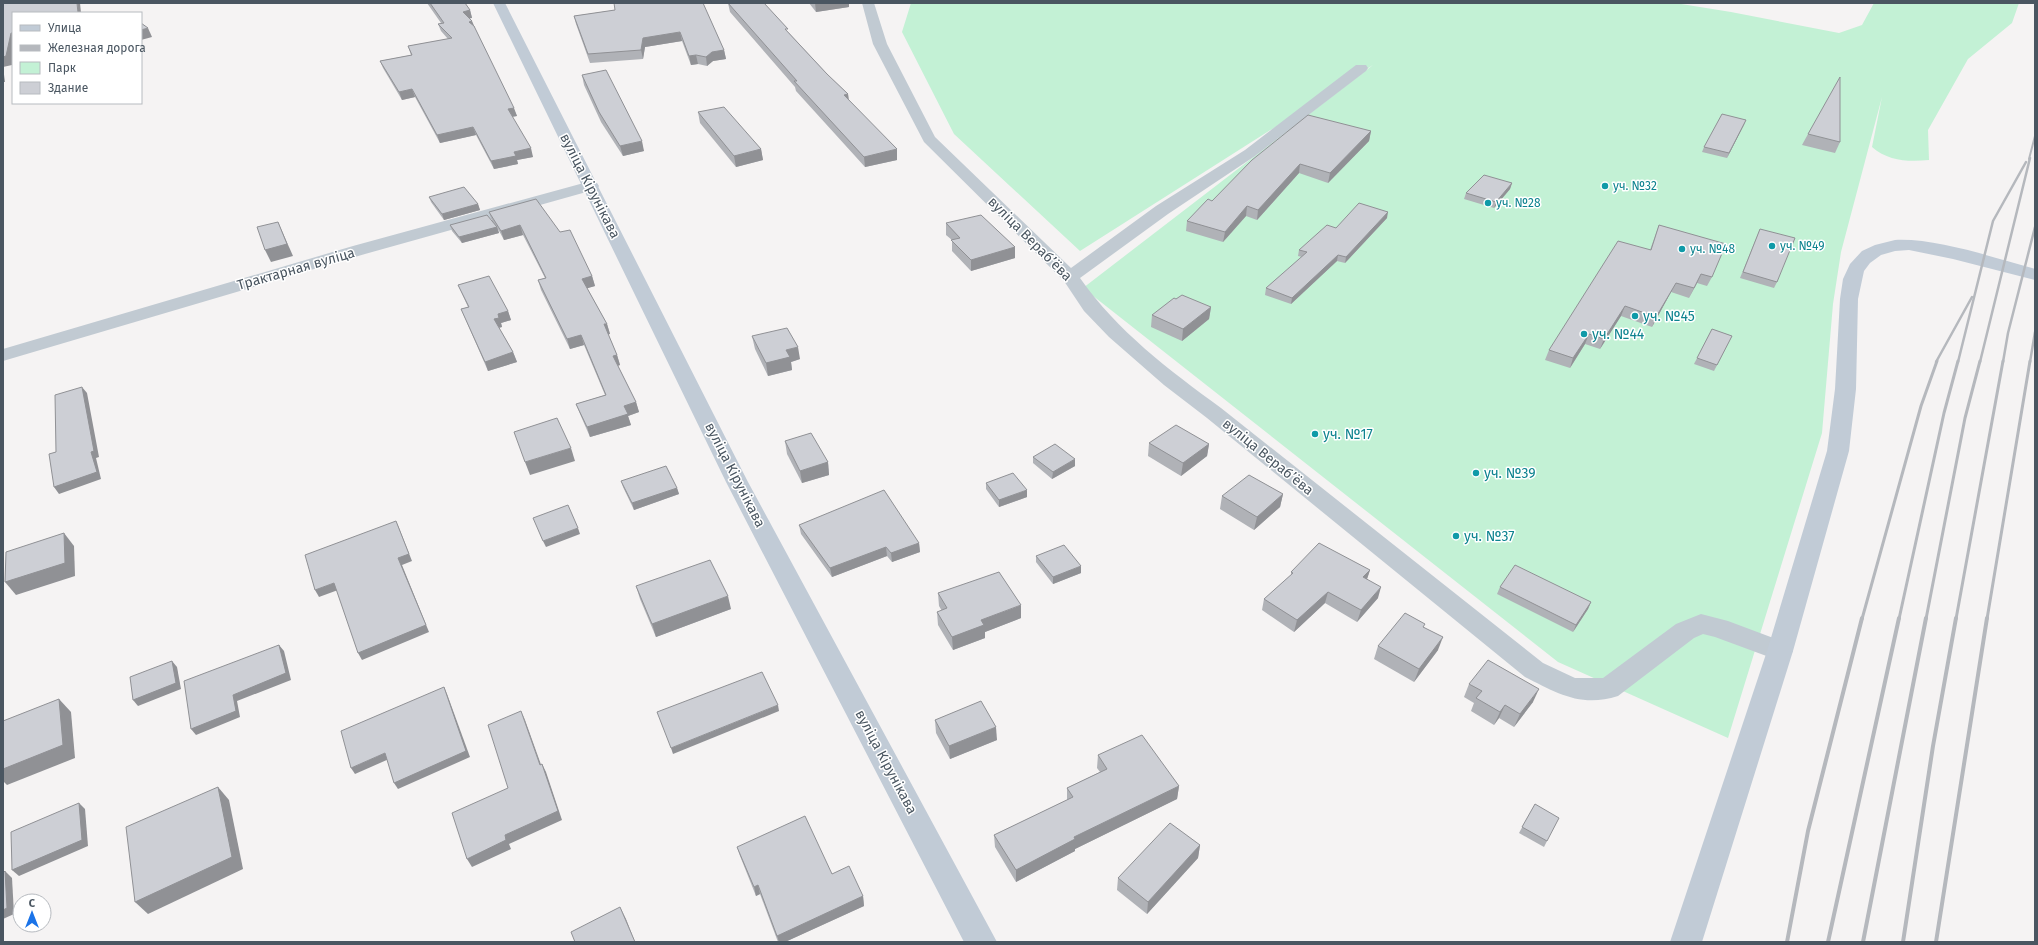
<svg xmlns="http://www.w3.org/2000/svg" width="2038" height="945" font-family="'Fira Sans',sans-serif">
<style>
.green{fill:#c3f1d5}
.lines{fill:none;stroke-linecap:round;stroke-linejoin:round}
.street{fill:#c1cad2;fill-rule:evenodd}
.secondary{fill:#c1cbd6;fill-rule:evenodd}
.rail-far3{stroke:#b5b8bd;stroke-width:2}
.rail-far2{stroke:#b5b8bd;stroke-width:2.5}
.rail-far1{stroke:#b5b8bd;stroke-width:3}
.rail{stroke:#b5b8bd;stroke-width:4}
.wall{fill:#b0b2b7}
.shaded-wall{fill:#909195}
.building{fill:#cdcfd5;stroke:#909195}
.culture-dot{fill:#0f9aa8;stroke:#fff;stroke-width:1.5}
.labels{text-anchor:middle;dominant-baseline:central;stroke-width:3;stroke-linejoin:round;paint-order:stroke}
.far-culture-label{font-size:12px;fill:#0d838f;stroke:#fff;text-anchor:start}
.street-label{font-size:14px;fill:#4a5661;stroke:#fff}
.culture-label{font-size:14px;fill:#0d838f;stroke:#fff;text-anchor:start}
</style>
<rect width="100%" height="100%" fill="#f5f3f3"/>
<!-- green -->
<path class="green" d="M911,3H1675L1731,12L1839,33L1862,25L1874,3H2019L2012,23L1968,59L1928,130L1929,160C1908,162 1888,161 1872,147L1882,97L1841,252L1833,304L1822,433L1728,738L1558,662L1083,288L1373,65L1080,251L954,134L902,32Z"/>
<g class="lines">
<!-- street -->
<g class="street">
<path d="M862,3H874L887,44L935,137L1071,268L1156,206L1245,150L1356,65H1366L1368,68L1366,71L1255,156L1168,214L1080,278C1117,331 1169,370 1221,408L1543,663L1575,678H1603L1676,624L1701,614L1728,621L1789,644L1793,651L1789,658L1780,661L1715,637L1703,634L1694,638L1618,696C1581,708 1557,693 1525,677L1207,418L1164,385L1109,337L1084,311L1064,281L924,142L873,44Z"/>
<polygon points="591,181 597,183 599,186 597,189 365,254 3,361 3,349 353,246"/>
</g>
<!-- secondary -->
<g class="secondary">
<polygon points="493,3 505,3 748,482 997,942 964,942 726,482"/>
<path d="M1895,240C1936,238 1991,257 2032,268L2035,269V280L1953,259L1909,250L1895,251L1881,255L1870,263L1864,271L1858,299L1856,389L1849,451L1793,651L1702,942H1670L1767,651L1827,451L1835,389L1840,299L1843,279L1850,264L1862,251L1875,245Z"/>
</g>
<!-- rail-far3 -->
<polyline class="rail-far3" points="2029,159 2035,136"/>
<!-- rail-far2 -->
<g class="rail-far2">
<polyline points="1936,362 1972,297"/>
<polyline points="1958,362 1993,221 2026,162"/>
<polyline points="1980,362 2030,158"/>
<polyline points="2003,362 2008,333 2035,227"/>
<polyline points="2030,362 2035,332"/>
</g>
<!-- rail-far1 -->
<g class="rail-far1">
<polyline points="1862,619 1921,406 1937,361"/>
<polyline points="1899,619 1944,413 1958,361"/>
<polyline points="1926,619 1965,418 1980,361"/>
<polyline points="1956,619 2003,361"/>
<polyline points="1987,619 2030,361"/>
</g>
<!-- rail -->
<g class="rail">
<polyline points="1787,942 1808,831 1862,618"/>
<polyline points="1828,942 1899,618"/>
<polyline points="1863,942 1926,618"/>
<polyline points="1903,942 1933,746 1956,618"/>
<polyline points="1936,942 1987,618"/>
</g>
</g>
<!-- wall -->
<g class="wall">
<polygon points="427,3 465,3 470,10 472,18 470,18 517,116 512,117 533,157 517,160 518,164 494,169 476,135 440,143 415,97 402,100 383,68 380,61 411,55 408,46 448,39 441,31 438,24 441,23"/>
<polygon points="728,3 789,33 827,74 848,94 849,100 897,160 865,167 796,91 795,87 730,12"/>
<polygon points="809,3 849,3 849,7 816,12"/>
<polygon points="615,10 724,50 726,59 713,61 707,66 698,64 691,65 682,41 645,47 643,59 590,63 576,24 574,16"/>
<polygon points="582,75 644,151 623,156 601,122 584,85"/>
<polygon points="698,112 761,149 763,160 736,167 700,123"/>
<polygon points="1746,120 1727,158 1702,152 1704,147"/>
<polygon points="1371,131 1369,141 1328,183 1299,173 1257,220 1246,216 1223,242 1186,231 1187,221 1212,201"/>
<polygon points="1808,134 1840,142 1835,153 1802,145"/>
<polygon points="1512,183 1510,189 1494,208 1464,199 1466,193"/>
<polygon points="429,197 478,204 480,210 444,220 431,202"/>
<polygon points="489,212 560,232 592,276 595,286 587,288 607,324 610,334 608,334 617,355 620,365 618,366 636,402 639,412 628,416 631,425 590,437 580,414 576,404 605,395 584,345 570,349 541,290 538,280 545,278 523,235 504,240 498,229 499,233 462,243 452,231 450,225 492,221"/>
<polygon points="1387,218 1345,263 1337,261 1291,304 1265,295 1266,288 1302,257 1298,256 1299,250 1336,228"/>
<polygon points="946,223 1015,247 1015,258 971,271 952,251 952,240 946,235"/>
<polygon points="1659,225 1712,277 1707,286 1697,283 1689,298 1671,292 1652,327 1621,316 1600,349 1585,344 1570,368 1545,360 1549,350 1650,250"/>
<polygon points="1760,229 1777,282 1774,288 1740,278"/>
<polygon points="458,285 508,311 511,320 501,323 502,327 499,328 513,352 517,362 488,371 461,309 468,307"/>
<polygon points="1176,299 1211,307 1209,319 1182,341 1151,327 1152,315"/>
<polygon points="1712,329 1732,336 1714,371 1694,364"/>
<polygon points="752,336 800,359 791,362 792,370 768,376 755,349"/>
<polygon points="785,441 828,462 829,475 802,483 787,454"/>
<polygon points="1149,443 1209,444 1207,456 1181,476 1148,456"/>
<polygon points="1033,457 1075,466 1052,479 1033,463"/>
<polygon points="621,481 677,488 679,494 634,510 623,487"/>
<polygon points="986,483 1027,497 999,507 986,489"/>
<polygon points="1283,494 1280,507 1254,530 1220,509 1222,496"/>
<polygon points="799,525 919,543 920,552 892,562 887,556 832,577 801,534"/>
<polygon points="1036,556 1081,573 1053,584 1036,562"/>
<polygon points="1370,570 1367,579 1378,598 1357,622 1325,603 1294,632 1262,610 1264,599 1291,575 1291,572"/>
<polygon points="636,586 731,609 656,637 640,599"/>
<polygon points="1500,587 1591,602 1588,609 1573,632 1497,594"/>
<polygon points="938,593 1021,618 985,632 985,638 953,650 938,625 937,612 942,611 939,606"/>
<polygon points="1424,627 1438,650 1414,682 1374,659 1378,646"/>
<polygon points="1469,684 1533,702 1514,727 1499,718 1494,725 1471,711 1474,703 1464,697"/>
<polygon points="935,720 997,740 950,759 936,733"/>
<polygon points="1098,755 1179,786 1177,799 1075,849 1075,851 1016,882 995,847 994,835 1067,800 1067,788 1100,772 1097,768"/>
<polygon points="1535,804 1547,841 1544,847 1519,833"/>
<polygon points="1200,845 1198,858 1147,914 1117,890 1118,878"/>
<polygon points="737,847 832,874 863,896 864,906 785,942 778,942 760,894 756,896 740,856"/>
</g>
<!-- shaded-wall -->
<g class="shaded-wall">
<polygon points="77,3 80,3 81,13 78,13"/>
<polygon points="815,3 849,3 849,7 816,12"/>
<polygon points="470,10 472,18 465,19 463,12"/>
<polygon points="472,21 475,28 469,22"/>
<polygon points="148,28 152,37 141,40 141,30"/>
<polygon points="680,32 682,41 645,47 643,59 641,50 643,38"/>
<polygon points="11,33 13,33 13,58 12,65 3,67 3,57"/>
<polygon points="724,50 726,59 713,61 707,66 706,57 712,52"/>
<polygon points="696,55 698,64 691,65 689,56"/>
<polygon points="3,67 5,82 3,82"/>
<polygon points="412,89 415,97 402,100 399,92"/>
<polygon points="848,94 849,104 844,95"/>
<polygon points="514,108 517,116 510,117 508,109"/>
<polygon points="1746,120 1744,125 1727,158 1729,153"/>
<polygon points="473,127 476,135 440,143 437,135"/>
<polygon points="1371,131 1369,141 1328,183 1330,173"/>
<polygon points="642,141 644,151 623,156 620,146"/>
<polygon points="531,148 533,157 517,160 518,164 494,169 491,161 514,152"/>
<polygon points="761,149 763,160 736,167 734,156"/>
<polygon points="897,149 897,160 865,167 864,157"/>
<polygon points="1300,164 1299,173 1257,220 1258,210"/>
<polygon points="1512,183 1510,189 1494,208 1496,202"/>
<polygon points="478,204 480,210 444,220 442,214"/>
<polygon points="1247,206 1246,216 1223,242 1225,232"/>
<polygon points="1388,212 1387,218 1345,263 1346,257"/>
<polygon points="278,222 293,256 271,262 265,250"/>
<polygon points="520,225 523,235 504,240 501,231"/>
<polygon points="497,227 499,233 462,243 459,237"/>
<polygon points="1015,247 1015,258 971,271 971,260"/>
<polygon points="1338,255 1337,261 1291,304 1292,298"/>
<polygon points="1701,274 1697,283 1689,298"/>
<polygon points="592,276 595,286 585,289 582,279"/>
<polygon points="1676,283 1671,292 1652,327 1656,317"/>
<polygon points="1625,306 1621,316 1600,349 1604,339"/>
<polygon points="1211,307 1209,319 1182,341 1183,329"/>
<polygon points="508,311 511,320 501,323 502,327 497,328 494,319 498,314"/>
<polygon points="604,324 607,324 610,334 607,335"/>
<polygon points="1589,334 1585,344 1570,368 1573,358"/>
<polygon points="581,335 584,345 570,349 567,339"/>
<polygon points="798,347 800,359 791,362 792,370 768,376 766,363 786,350"/>
<polygon points="513,352 517,362 488,371 485,362"/>
<polygon points="617,355 620,365 616,366 613,356"/>
<polygon points="82,387 87,393 99,457 96,458 101,479 59,494 54,487 91,452"/>
<polygon points="636,402 639,412 628,416 631,425 590,437 587,427 624,406"/>
<polygon points="1209,444 1207,456 1181,476 1183,463"/>
<polygon points="571,448 575,461 530,475 525,462"/>
<polygon points="1075,459 1075,466 1052,479 1053,472"/>
<polygon points="828,462 829,475 802,483 800,471"/>
<polygon points="677,488 679,494 634,510 632,503"/>
<polygon points="1027,490 1027,497 999,507 999,500"/>
<polygon points="1283,494 1280,507 1254,530 1257,517"/>
<polygon points="396,521 399,528 412,561 402,565 429,632 362,660 358,653 398,558"/>
<polygon points="578,528 580,534 546,547 543,541"/>
<polygon points="64,533 74,546 75,576 16,595 5,582"/>
<polygon points="919,543 920,552 892,562 891,553"/>
<polygon points="886,547 887,556 832,577 830,568"/>
<polygon points="1081,566 1081,573 1053,584 1053,577"/>
<polygon points="1370,570 1366,582 1363,577"/>
<polygon points="334,583 338,590 319,597 315,590"/>
<polygon points="1381,587 1378,598 1357,622 1361,610"/>
<polygon points="1328,592 1325,603 1294,632 1297,620"/>
<polygon points="728,596 731,609 656,637 652,624"/>
<polygon points="1591,602 1588,609 1573,632 1576,625"/>
<polygon points="1021,605 1021,618 985,632 985,638 953,650 952,637 981,620"/>
<polygon points="1443,637 1438,650 1414,682 1419,669"/>
<polygon points="279,645 284,651 291,680 237,701 240,717 196,735 191,729 233,695"/>
<polygon points="172,661 177,667 181,689 138,706 133,700"/>
<polygon points="444,687 447,694 470,757 398,789 394,783"/>
<polygon points="1539,689 1533,702 1514,727 1520,714"/>
<polygon points="59,699 71,712 75,758 7,785 3,781 3,769"/>
<polygon points="778,705 779,711 673,754 671,748"/>
<polygon points="1505,705 1499,718 1494,725 1500,712"/>
<polygon points="521,711 525,720 544,773 540,765"/>
<polygon points="996,727 997,740 950,759 949,746"/>
<polygon points="385,753 389,759 355,774 351,768"/>
<polygon points="542,764 546,772 562,820 509,844 511,849 472,867 467,859 505,835"/>
<polygon points="1179,786 1177,799 1075,849 1075,851 1016,882 1016,870 1074,837"/>
<polygon points="218,787 229,800 243,869 148,914 135,902"/>
<polygon points="79,803 85,809 88,846 19,876 12,870"/>
<polygon points="1200,845 1198,858 1147,914 1148,902"/>
<polygon points="5,871 12,878 14,914 3,919"/>
<polygon points="758,885 760,894 756,896 754,887"/>
<polygon points="863,896 864,906 785,942 779,942 777,936"/>
<polygon points="620,907 626,919 635,942"/>
</g>
<!-- building -->
<g class="building">
<polygon points="3,3 77,3 78,13 13,13 13,33 11,33 6,56 3,57"/>
<polygon points="430,3 465,3 470,10 463,12 472,21 469,22 474,26 514,108 508,109 531,148 514,152 516,156 491,161 473,127 437,135 412,89 399,92 380,61 412,55 408,46 452,38 438,24 444,23"/>
<polygon points="614,3 703,3 724,50 712,52 706,57 696,55 689,56 680,32 643,38 641,50 588,54 574,16 615,10"/>
<polygon points="728,3 764,3 788,29 785,29 827,74 848,94 844,95 897,149 864,157 794,81 797,81"/>
<polygon points="141,23 148,28 141,30"/>
<polygon points="606,70 642,141 620,146 599,112 582,75"/>
<polygon points="1840,77 1840,142 1808,134"/>
<polygon points="724,107 761,149 734,156 698,112"/>
<polygon points="1722,114 1746,120 1729,153 1704,147"/>
<polygon points="1308,115 1371,131 1330,173 1300,164 1258,210 1247,206 1225,232 1187,221 1208,199 1212,201 1252,160"/>
<polygon points="1484,175 1512,183 1496,202 1466,193"/>
<polygon points="464,187 478,204 442,214 429,197"/>
<polygon points="536,199 560,232 570,230 592,276 582,279 607,324 604,324 617,355 613,356 636,402 624,406 628,414 587,427 576,404 606,395 581,335 567,339 538,280 546,278 520,225 501,231 489,212"/>
<polygon points="1359,203 1388,212 1346,257 1338,255 1292,298 1266,288 1307,252 1299,250 1327,225 1336,228"/>
<polygon points="487,215 497,227 459,237 450,225"/>
<polygon points="981,215 1015,247 971,260 951,240 960,238 946,223"/>
<polygon points="278,222 287,244 265,250 257,227"/>
<polygon points="1659,225 1726,244 1712,277 1701,274 1694,288 1676,283 1656,317 1625,306 1604,339 1589,334 1573,358 1549,350 1618,241 1651,250"/>
<polygon points="1760,229 1795,238 1777,282 1743,272"/>
<polygon points="489,276 508,311 498,314 499,318 494,319 513,352 485,362 461,309 469,307 458,285"/>
<polygon points="1182,295 1211,307 1183,329 1152,315 1174,298 1176,299"/>
<polygon points="787,328 798,347 786,350 790,357 766,363 752,336"/>
<polygon points="1712,329 1732,336 1717,365 1697,358"/>
<polygon points="82,387 94,451 91,452 97,472 54,487 49,454 56,452 55,395"/>
<polygon points="557,418 571,448 525,462 514,432"/>
<polygon points="1176,425 1209,444 1183,463 1149,443"/>
<polygon points="811,433 828,462 800,471 785,441"/>
<polygon points="1055,444 1075,459 1053,472 1033,457"/>
<polygon points="666,466 677,488 632,503 621,481"/>
<polygon points="1013,473 1027,490 999,500 986,483"/>
<polygon points="1249,475 1283,494 1257,517 1222,496"/>
<polygon points="884,490 919,543 891,553 886,547 830,568 799,525"/>
<polygon points="568,505 578,528 543,541 533,518"/>
<polygon points="396,521 409,554 398,558 426,625 358,653 334,583 315,590 305,555"/>
<polygon points="64,533 65,563 5,582 6,552"/>
<polygon points="1319,543 1370,570 1363,577 1381,587 1361,610 1328,592 1297,620 1264,599 1293,573 1291,572"/>
<polygon points="1064,545 1081,566 1053,577 1036,556"/>
<polygon points="710,560 728,596 652,624 636,586"/>
<polygon points="1515,565 1591,602 1576,625 1500,587"/>
<polygon points="999,572 1021,605 981,620 984,625 952,637 937,612 947,608 938,593"/>
<polygon points="1405,613 1425,624 1423,627 1443,637 1419,669 1378,646"/>
<polygon points="279,645 286,673 233,695 236,711 191,729 184,681"/>
<polygon points="1488,660 1539,689 1520,714 1505,705 1500,712 1476,698 1482,691 1469,684"/>
<polygon points="172,661 176,683 133,700 130,677"/>
<polygon points="762,672 778,705 671,748 657,712"/>
<polygon points="444,687 466,751 394,783 385,753 351,768 341,731"/>
<polygon points="59,699 63,745 3,769 3,721"/>
<polygon points="981,701 996,727 949,746 935,720"/>
<polygon points="521,711 540,765 542,764 558,811 505,835 506,840 467,859 452,813 508,788 488,725"/>
<polygon points="1142,735 1179,786 1074,837 1075,839 1016,870 994,835 1073,797 1067,788 1107,769 1098,755"/>
<polygon points="218,787 232,857 135,902 126,827"/>
<polygon points="79,803 82,840 12,870 11,832"/>
<polygon points="1535,804 1559,818 1547,841 1522,827"/>
<polygon points="805,816 832,874 849,866 863,896 777,936 758,885 754,887 737,847"/>
<polygon points="1170,823 1200,845 1148,902 1118,878"/>
<polygon points="5,871 7,908 3,910 3,873"/>
<polygon points="620,907 635,942 575,942 571,932"/>
</g>
<!-- markers -->
<g class="culture-dot">
<circle cx="1605" cy="186" r="4"/>
<circle cx="1488" cy="203" r="4"/>
<circle cx="1772" cy="246" r="4"/>
<circle cx="1682" cy="249" r="4"/>
<circle cx="1635" cy="316" r="4"/>
<circle cx="1584" cy="334" r="4"/>
<circle cx="1315" cy="434" r="4"/>
<circle cx="1476" cy="473" r="4"/>
<circle cx="1456" cy="536" r="4"/>
</g>
<g class="labels">
<!-- far-culture labels -->
<g class="far-culture-label">
<text x="1613" y="186">уч. №32</text>
<text x="1496" y="203">уч. №28</text>
<text x="1780" y="246">уч. №49</text>
<text x="1690" y="249">уч. №48</text>
</g>
<!-- street labels -->
<g class="street-label">
<text transform="translate(590 186) rotate(63)">вуліца Кірунікава</text>
<text transform="translate(1030 239) rotate(45)">вуліца Верабʼёва</text>
<text transform="translate(296 269) rotate(-16)">Трактарная вуліца</text>
<text transform="translate(1268 457) rotate(39)">вуліца Верабʼёва</text>
<text transform="translate(735 475) rotate(63)">вуліца Кірунікава</text>
<text transform="translate(886 762) rotate(62)">вуліца Кірунікава</text>
</g>
<!-- culture labels -->
<g class="culture-label">
<text x="1643" y="316">уч. №45</text>
<text x="1592" y="334">уч. №44</text>
<text x="1323" y="434">уч. №17</text>
<text x="1484" y="473">уч. №39</text>
<text x="1464" y="536">уч. №37</text>
</g>
</g>
<!-- border -->
<rect width="2038" height="945" fill="none" stroke="#4a5661" stroke-width="8"/>
<!-- legend -->
<rect x="12" y="12" width="130" height="92" fill="#ffffff" stroke="#b7bbc0"/>
<rect x="20" y="25" width="20" height="6" fill="#c1cbd6" stroke="#b7bbc0"/>
<text x="48" y="32" font-size="12" fill="#4a5661">Улица</text>
<rect x="20" y="45" width="20" height="6" fill="#b5b8bd" stroke="#b7bbc0"/>
<text x="48" y="52" font-size="12" fill="#4a5661">Железная дорога</text>
<rect x="20" y="62" width="20" height="12" fill="#c3f1d5" stroke="#b7bbc0"/>
<text x="48" y="72" font-size="12" fill="#4a5661">Парк</text>
<rect x="20" y="82" width="20" height="12" fill="#cdcfd5" stroke="#b7bbc0"/>
<text x="48" y="92" font-size="12" fill="#4a5661">Здание</text>
<!-- north arrow -->
<g transform="translate(32 913)"><circle r="19" fill="#ffffff" stroke="#b7bbc0"/>
<path d="M0-3L7 15L0 10L-7 15Z" fill="#1a73e8"/>
<text y="-6" font-size="11" font-weight="bold" text-anchor="middle" fill="#4a5661">С</text>
</g>
</svg>
